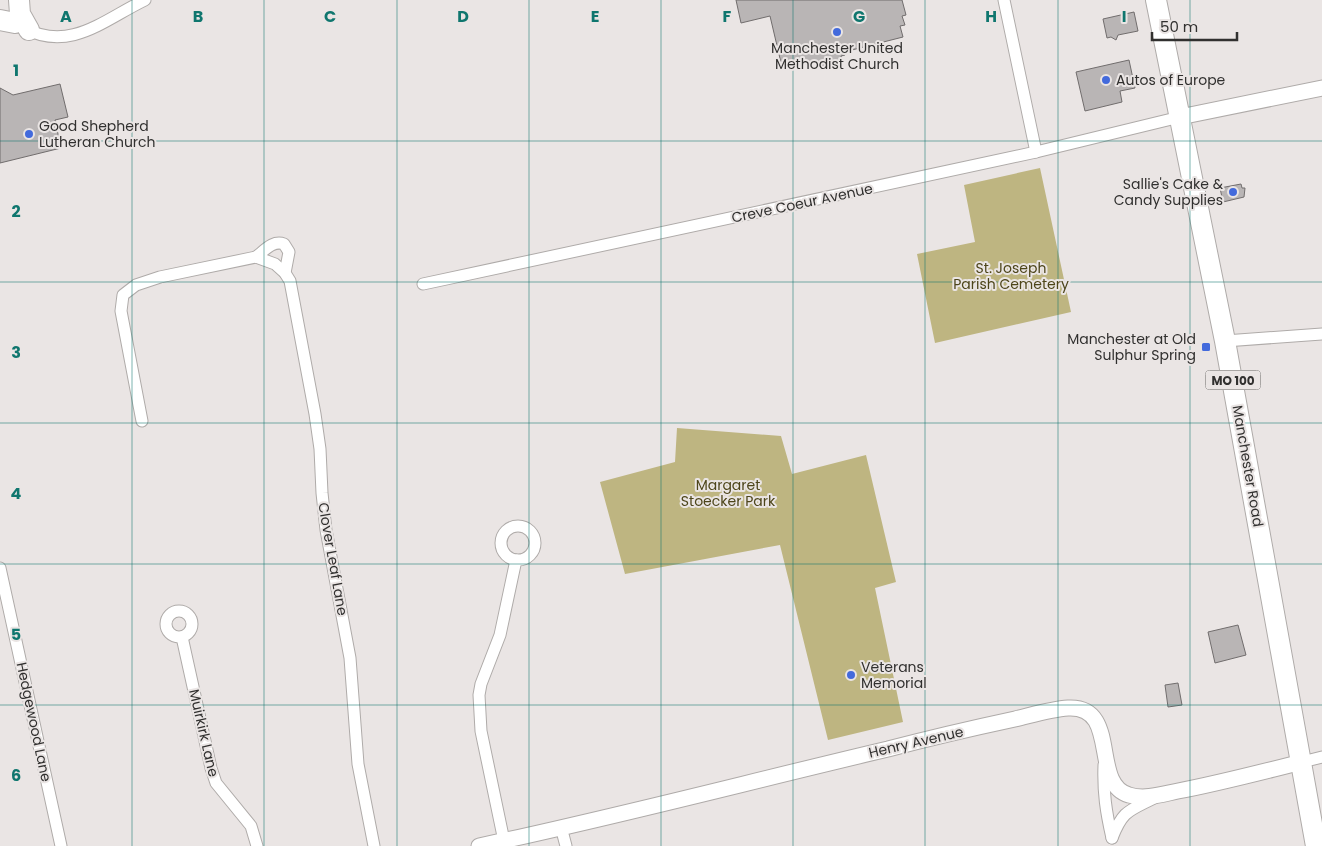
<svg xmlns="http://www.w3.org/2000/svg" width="1322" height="846" font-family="Poppins,sans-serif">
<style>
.green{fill:#beb581}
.building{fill:#b9b5b5;stroke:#716d6d}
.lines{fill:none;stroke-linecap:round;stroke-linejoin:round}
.minor-casing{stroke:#afaba9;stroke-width:13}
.tertiary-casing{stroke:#afaba9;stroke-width:17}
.trunk-casing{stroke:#afaba9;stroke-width:22}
.minor{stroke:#fff;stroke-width:11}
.tertiary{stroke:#fff;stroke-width:15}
.trunk{stroke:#fff;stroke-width:20}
.grid{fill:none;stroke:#0f766e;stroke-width:1;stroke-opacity:0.55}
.poi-dot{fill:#436adc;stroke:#eae5e4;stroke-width:2}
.labels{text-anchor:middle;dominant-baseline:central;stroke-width:4;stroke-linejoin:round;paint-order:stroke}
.shield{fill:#eae5e4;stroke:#686665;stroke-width:1}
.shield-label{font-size:12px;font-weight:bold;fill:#31302f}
.poi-label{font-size:14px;fill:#31302f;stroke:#eae5e4;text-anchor:start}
.street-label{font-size:14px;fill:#31302f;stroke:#eae5e4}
.park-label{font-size:14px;fill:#4d451a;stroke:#eae5e4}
.grid-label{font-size:16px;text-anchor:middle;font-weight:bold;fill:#0f766e;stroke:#eae5e4;stroke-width:4;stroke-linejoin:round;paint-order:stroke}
</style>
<rect width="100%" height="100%" fill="#eae5e4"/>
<!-- green -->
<g class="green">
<polygon points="1040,168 1071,312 935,343 917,254 975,242 964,185"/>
<polygon points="677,428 781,436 792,474 866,455 896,582 875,588 903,722 828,740 780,545 625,574 600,482 675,462"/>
</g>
<!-- building -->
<g class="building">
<polygon points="736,0 902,0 906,15 902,16 905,25 900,26 903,37 844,52 845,55 841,56 842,62 823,67 821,62 816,63 816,61 792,67 792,65 782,67 770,16 741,23"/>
<polygon points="1134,12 1138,31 1118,35 1116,40 1111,37 1107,38 1103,19"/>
<polygon points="1129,60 1135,88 1120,91 1122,102 1085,111 1076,72"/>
<polygon points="60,84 68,117 55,120 61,148 0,163 0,88 13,95"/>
<polygon points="1241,184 1242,188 1245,188 1244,197 1223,202 1220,188"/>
<polygon points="1238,625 1246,655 1215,663 1208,632"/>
<polygon points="1178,683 1182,705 1168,707 1165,685"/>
</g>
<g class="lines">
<!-- minor casing -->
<g class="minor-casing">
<g id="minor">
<polyline points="1004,0 1036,152"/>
<path d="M24,28C70,53 105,19 145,0"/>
<path d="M256,257C265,250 273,240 284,244L289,252L285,273"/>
<polyline points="423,284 1036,152 1180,117"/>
<polyline points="1225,341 1322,334"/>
<polyline points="142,421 121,311 123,295 136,285 160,277 256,257 275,264 285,273 290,281 315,414 320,449 322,493 326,530 350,658 358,764 374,846"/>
<circle cx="518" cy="543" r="17"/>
<polyline points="0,568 61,846"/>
<circle cx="179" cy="624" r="13"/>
<polyline points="182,637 211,768 216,783 251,826 257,846"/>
<polyline points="1302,762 1322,757"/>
<path d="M1104,765C1103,792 1106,812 1112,838"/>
<polyline points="561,827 566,846"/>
<path d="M1112,838C1123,810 1129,811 1154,798"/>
<polyline points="504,841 481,731 479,695 481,684 500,635 516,560"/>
</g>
</g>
<!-- tertiary casing -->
<g class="tertiary-casing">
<g id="tertiary">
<polyline points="1180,117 1322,88"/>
<path d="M479,846C616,817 752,781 888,749C930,738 973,728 1015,719C1032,715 1051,709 1068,708C1121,705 1090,784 1129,795C1145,800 1163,794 1178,791C1220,783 1261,772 1302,762"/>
</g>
</g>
<!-- trunk casing -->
<g class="trunk-casing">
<g id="trunk">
<polyline points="19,0 20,14 29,30"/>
<polyline points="1156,0 1225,341 1316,846"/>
<polyline points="0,20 15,23"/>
</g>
</g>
<!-- minor -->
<use href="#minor" class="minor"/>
<!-- tertiary -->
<use href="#tertiary" class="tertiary"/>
<!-- trunk -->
<use href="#trunk" class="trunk"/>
</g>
<!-- grid -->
<path class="grid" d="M132,0V846M264,0V846M397,0V846M529,0V846M661,0V846M793,0V846M925,0V846M1058,0V846M1190,0V846M0,141H1322M0,282H1322M0,423H1322M0,564H1322M0,705H1322"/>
<!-- markers -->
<g class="poi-dot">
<circle cx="837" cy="32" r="5"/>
<circle cx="1106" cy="80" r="5"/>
<circle cx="29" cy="134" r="5"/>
<circle cx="1233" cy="192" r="5"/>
<rect x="1201" y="342" width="10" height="10" rx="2.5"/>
<circle cx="851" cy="675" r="5"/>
</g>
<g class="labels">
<!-- shield labels -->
<rect class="shield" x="1205.5" y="370.5" width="55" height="19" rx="4"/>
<g class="shield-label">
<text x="1233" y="380">MO 100</text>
</g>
<!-- poi labels -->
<g class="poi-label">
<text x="837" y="48" text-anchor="middle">Manchester United<tspan x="837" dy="16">Methodist Church</tspan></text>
<text x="1116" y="80">Autos of Europe</text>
<text x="39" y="126">Good Shepherd<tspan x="39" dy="16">Lutheran Church</tspan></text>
<text x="1223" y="184" text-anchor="end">Sallie's Cake &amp;<tspan x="1223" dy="16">Candy Supplies</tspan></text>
<text x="1196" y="339" text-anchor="end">Manchester at Old<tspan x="1196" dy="16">Sulphur Spring</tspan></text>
<text x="861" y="667">Veterans<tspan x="861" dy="16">Memorial</tspan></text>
</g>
<!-- street labels -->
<g class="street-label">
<text transform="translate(802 203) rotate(-12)">Creve Coeur Avenue</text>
<text transform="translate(1248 466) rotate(80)">Manchester Road</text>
<text transform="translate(333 559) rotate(80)">Clover Leaf Lane</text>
<text transform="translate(34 722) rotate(78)">Hedgewood Lane</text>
<text transform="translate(204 733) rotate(77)">Muirkirk Lane</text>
<text transform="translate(916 742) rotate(-13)">Henry Avenue</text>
</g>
<!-- park labels -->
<g class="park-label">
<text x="1011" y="268">St. Joseph<tspan x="1011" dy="16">Parish Cemetery</tspan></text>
<text x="728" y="485">Margaret<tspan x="728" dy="16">Stoecker Park</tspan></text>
</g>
</g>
<g class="grid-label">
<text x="66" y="22">A</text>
<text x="198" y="22">B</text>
<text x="330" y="22">C</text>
<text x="463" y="22">D</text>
<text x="595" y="22">E</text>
<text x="727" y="22">F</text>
<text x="859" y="22">G</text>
<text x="991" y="22">H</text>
<text x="1124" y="22">I</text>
<text x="16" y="76">1</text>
<text x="16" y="217">2</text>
<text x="16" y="358">3</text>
<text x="16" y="499">4</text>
<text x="16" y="640">5</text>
<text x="16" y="781">6</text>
</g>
<!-- scale -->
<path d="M1152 32v8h85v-8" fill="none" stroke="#31302f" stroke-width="2.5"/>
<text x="1160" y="32" font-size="15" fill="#31302f" stroke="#eae5e4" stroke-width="4" paint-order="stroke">50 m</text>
</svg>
